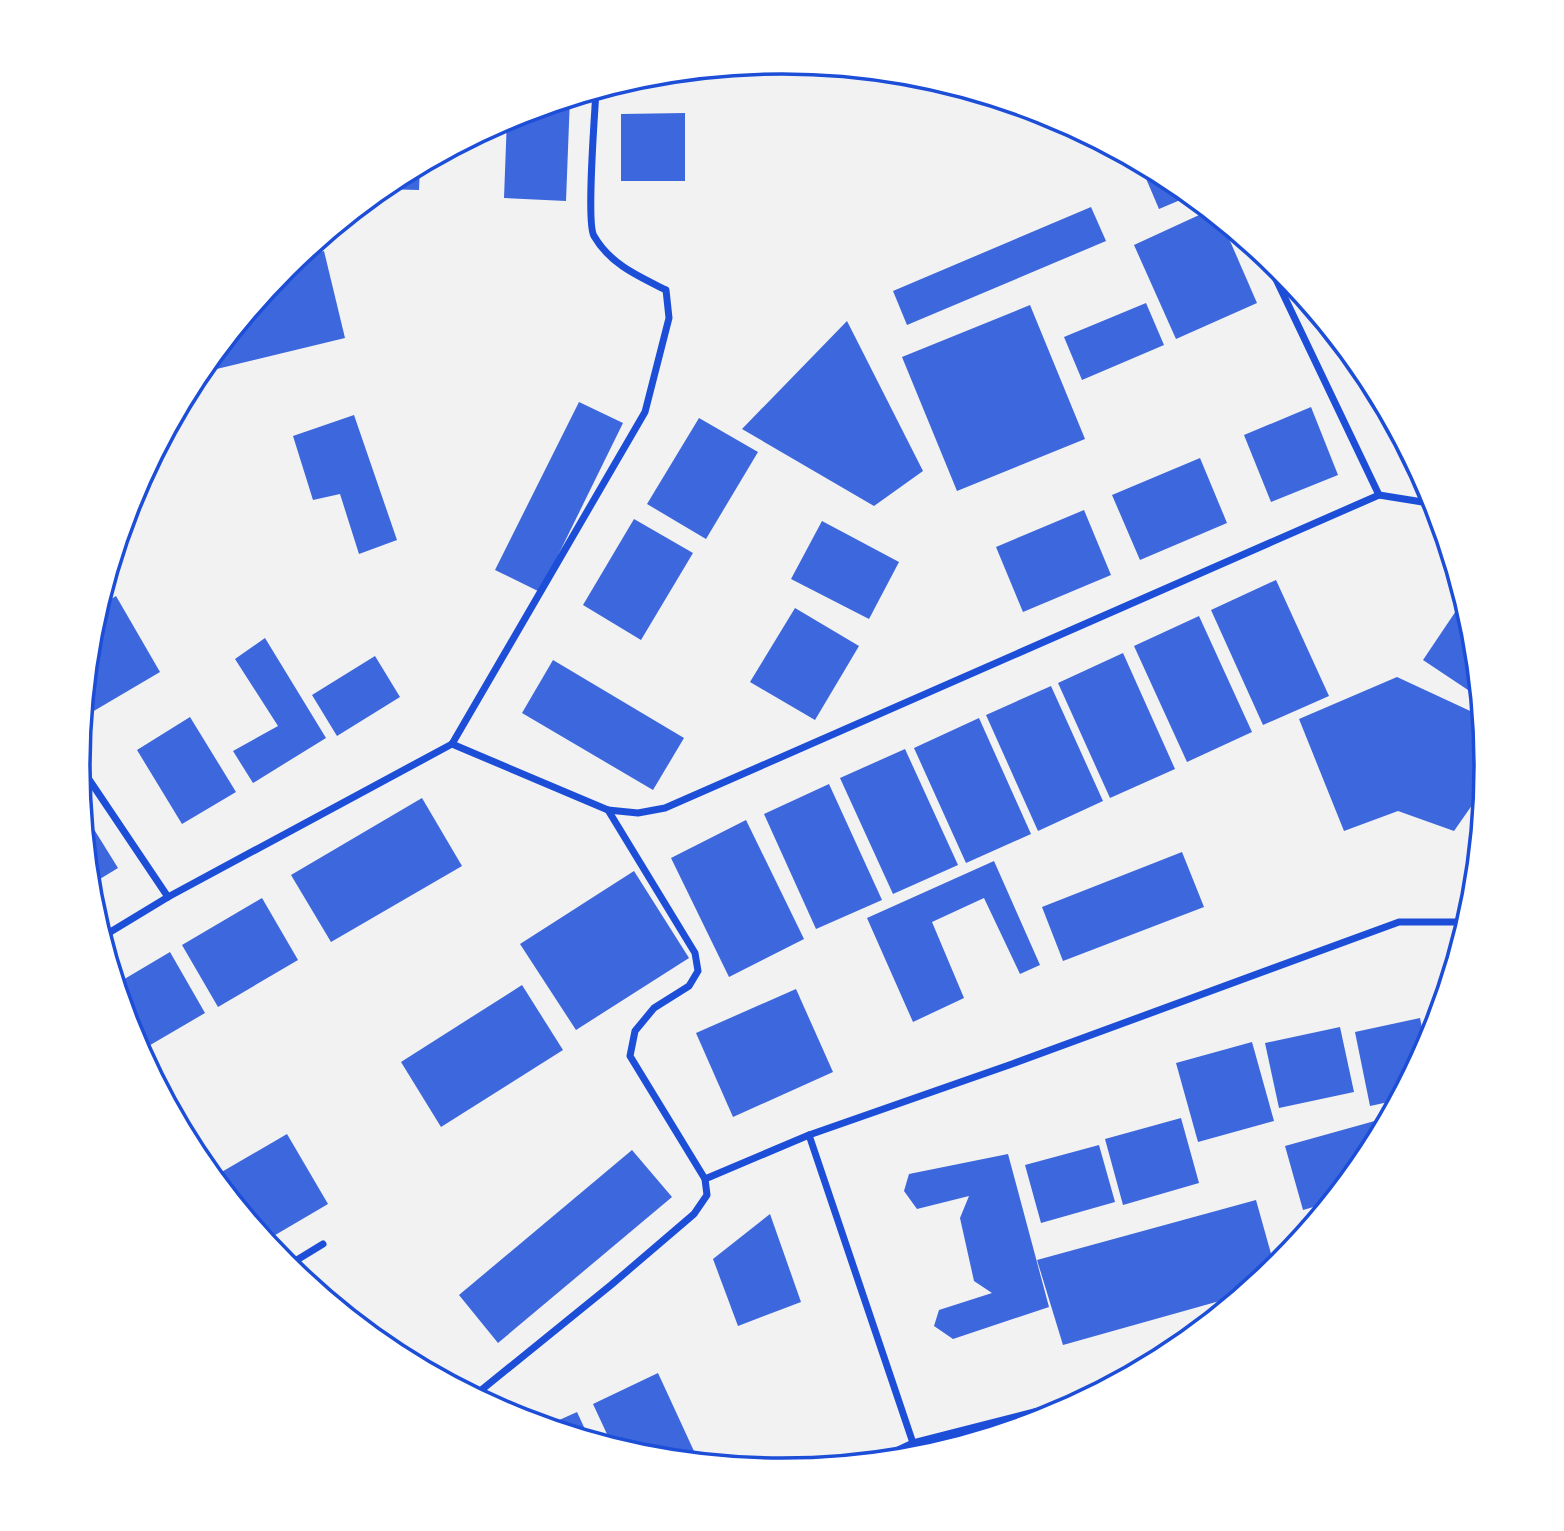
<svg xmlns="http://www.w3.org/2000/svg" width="1564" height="1531" font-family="'Noto Sans',sans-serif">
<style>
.building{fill:#3d67dc}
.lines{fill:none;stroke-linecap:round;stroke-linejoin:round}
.minor{stroke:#1d4ed8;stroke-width:7}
.rim{fill:none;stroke:#1d4ed8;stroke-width:3.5}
</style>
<rect width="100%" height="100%" fill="#f2f2f2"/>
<!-- building -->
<g class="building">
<polygon points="782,61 832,66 832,74 746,71 746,65"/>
<polygon points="570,97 566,201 504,198 507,118"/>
<polygon points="685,113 685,181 621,181 621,114"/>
<polygon points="1139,162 1174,180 1192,195 1159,209"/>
<polygon points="420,164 419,190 380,189 391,180"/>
<polygon points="1091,207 1106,241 907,325 893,291"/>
<polygon points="1210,210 1220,218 1257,303 1176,339 1134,245"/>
<polygon points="324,251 345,338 196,374 284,267 295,258"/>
<polygon points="1146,303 1164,345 1082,380 1064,337"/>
<polygon points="1030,305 1085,439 957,491 902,357"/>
<polygon points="847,321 923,471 874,506 742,429"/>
<polygon points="579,402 623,423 540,592 495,570"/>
<polygon points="1311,407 1338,475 1271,502 1244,435"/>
<polygon points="354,415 397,540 359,554 340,494 313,500 293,436"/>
<polygon points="699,418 758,452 706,539 647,504"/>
<polygon points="1200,458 1227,523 1140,560 1112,495"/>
<polygon points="1084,510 1111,575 1023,612 996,547"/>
<polygon points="634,519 693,553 641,640 583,605"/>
<polygon points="822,521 899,562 869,619 791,579"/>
<polygon points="1276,580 1329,696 1263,725 1211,610"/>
<polygon points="116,596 160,672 87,715 83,709 91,628 98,607"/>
<polygon points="1464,599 1473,629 1480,698 1423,660"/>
<polygon points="795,608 859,646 815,720 750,682"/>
<polygon points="1199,616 1252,732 1187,762 1134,646"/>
<polygon points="265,638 326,738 253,783 233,751 278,726 235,659"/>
<polygon points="1123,653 1175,769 1110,798 1058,683"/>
<polygon points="375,656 400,697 337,736 312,695"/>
<polygon points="553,660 684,738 653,790 522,713"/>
<polygon points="1397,677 1481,716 1486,766 1484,788 1454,831 1398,811 1344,831 1299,719"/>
<polygon points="1051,686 1103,801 1038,831 986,715"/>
<polygon points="190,717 236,792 182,824 137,750"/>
<polygon points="979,718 1031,834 966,863 914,748"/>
<polygon points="905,749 958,865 893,894 840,778"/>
<polygon points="829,784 882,900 816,929 764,814"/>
<polygon points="422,798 462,866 331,942 291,875"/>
<polygon points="82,810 118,868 90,885 87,858"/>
<polygon points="746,820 804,939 729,977 671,858"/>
<polygon points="1182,852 1204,907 1063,961 1042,907"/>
<polygon points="994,861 1040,965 1020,974 984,898 932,922 964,998 913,1022 867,918"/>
<polygon points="634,871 689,958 576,1030 520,944"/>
<polygon points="262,898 298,960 218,1007 182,945"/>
<polygon points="170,952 205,1013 140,1051 131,1035 116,984"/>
<polygon points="522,985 563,1050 441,1127 401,1062"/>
<polygon points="796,989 833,1072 733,1117 696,1033"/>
<polygon points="1420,1018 1426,1047 1398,1100 1370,1106 1355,1032"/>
<polygon points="1340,1027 1354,1092 1279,1108 1265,1043"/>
<polygon points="1252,1042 1274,1121 1198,1142 1176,1063"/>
<polygon points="1389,1117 1367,1157 1331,1202 1303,1210 1285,1146"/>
<polygon points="1181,1118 1199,1183 1123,1205 1105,1139"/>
<polygon points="287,1134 328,1204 265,1241 213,1177"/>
<polygon points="1099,1145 1115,1202 1041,1223 1025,1165"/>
<polygon points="632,1150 672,1197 498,1343 459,1295"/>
<polygon points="1008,1154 1049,1307 953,1339 934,1326 939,1310 992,1293 974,1281 960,1218 969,1196 917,1209 904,1191 909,1174"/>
<polygon points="1256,1200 1275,1268 1241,1295 1063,1345 1037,1260"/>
<polygon points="770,1214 801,1302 738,1326 713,1259"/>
<polygon points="374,1327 396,1353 395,1354 368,1333"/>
<polygon points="658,1373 699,1462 644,1456 613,1447 593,1404"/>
<polygon points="577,1412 590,1440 546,1426"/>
</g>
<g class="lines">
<!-- minor -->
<g class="minor">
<polyline points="1264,254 1379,495"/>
<polyline points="452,744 608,810 638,813 665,808 1379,495 1435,504"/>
<path d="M452,744L645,412L669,318L666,290C638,276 610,264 594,236C586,223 595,112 596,90"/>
<polyline points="78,763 168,897"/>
<polyline points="608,810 695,953 698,971 689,986 654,1008 635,1031 630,1056 705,1179 809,1135 913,1443"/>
<polyline points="102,937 168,897 452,744"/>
<polyline points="809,1135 1012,1064 1399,922 1467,922"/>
<polyline points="287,1266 323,1244"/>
<polyline points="474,1396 611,1285 694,1214 707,1195 705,1179"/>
<polyline points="875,1461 913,1443 1081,1400"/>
</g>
</g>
<!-- crop -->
<path d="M0 0H1564V1531H0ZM90 766a692 692 0 1 1 1384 0a692 692 0 1 1-1384 0Z" fill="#fff" fill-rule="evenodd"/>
<path class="rim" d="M90 766a692 692 0 1 1 1384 0a692 692 0 1 1-1384 0Z"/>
</svg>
